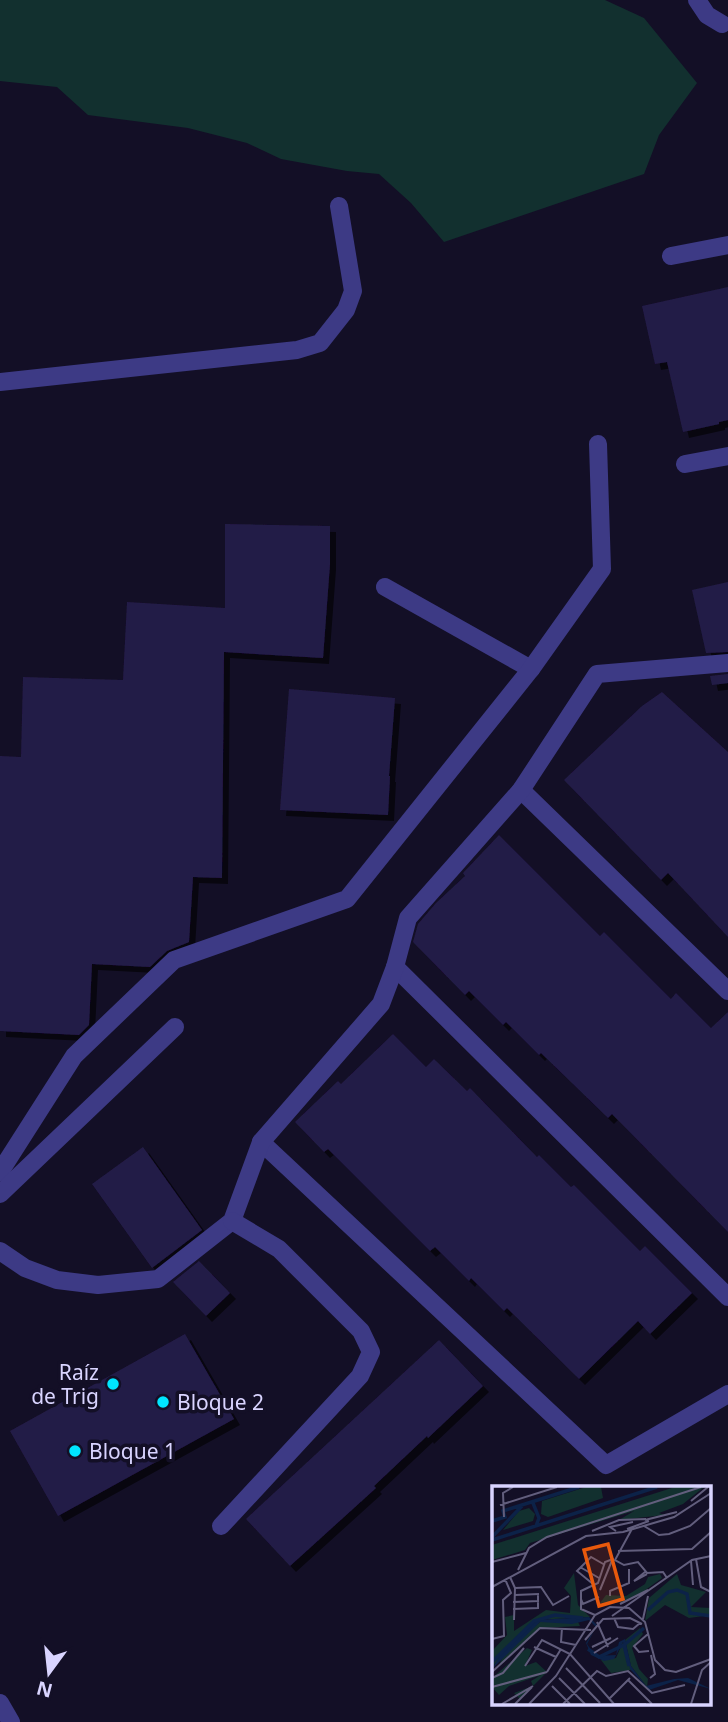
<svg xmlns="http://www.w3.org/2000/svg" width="728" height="1722" font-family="'Noto Sans',sans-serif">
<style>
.green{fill:#12302f}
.building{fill:#241b47;filter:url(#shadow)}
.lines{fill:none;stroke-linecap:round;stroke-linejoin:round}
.service{stroke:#3d3a85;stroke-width:18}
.minor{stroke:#3d3a85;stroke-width:18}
.poi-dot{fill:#00e5ff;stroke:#130f26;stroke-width:2.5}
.labels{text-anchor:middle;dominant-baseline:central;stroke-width:7;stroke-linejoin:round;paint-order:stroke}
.poi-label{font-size:21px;fill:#d9d4ff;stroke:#130f26;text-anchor:start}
.inset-river{fill:none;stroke:#0c2248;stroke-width:3.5}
.inset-road{fill:none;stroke:#625e7d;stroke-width:2}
.view{fill:#e8590c;fill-opacity:0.15;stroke:#e8590c;stroke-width:3.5}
.inset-edge{fill:none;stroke:#d9d4ff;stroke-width:3.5}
</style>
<defs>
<filter id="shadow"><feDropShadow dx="6" dy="6" stdDeviation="0" flood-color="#0009"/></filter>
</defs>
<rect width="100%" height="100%" fill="#130f26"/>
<!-- green -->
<polygon class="green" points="0,0 605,0 644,18 697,83 659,135 644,174 444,242 411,203 379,174 347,171 281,159 247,143 188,128 88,115 57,87 0,81"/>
<!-- building -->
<g class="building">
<polygon points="728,287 728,420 719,422 719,424 683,432 667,362 655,364 642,306"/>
<polygon points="225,524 330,526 330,564 323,658 224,652 222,878 193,877 189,942 167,951 150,967 92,964 89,1025 79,1035 0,1031 0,756 21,757 23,677 123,680 127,602 225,608"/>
<polygon points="728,582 728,652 706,653 692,590"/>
<polygon points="728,674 728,683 712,685 710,676"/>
<polygon points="289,689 395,698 389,776 390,776 388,815 280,810"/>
<polygon points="662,692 728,752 728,937 668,873 661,880 564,780 642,706"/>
<polygon points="499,835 600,936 604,932 671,999 676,993 711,1028 728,1012 728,1232 612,1114 608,1118 541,1053 539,1055 506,1022 503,1025 469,991 465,995 413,942 418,924 436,903 465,876 463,873"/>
<polygon points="393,1034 426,1067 434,1059 467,1091 470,1088 537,1157 539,1155 571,1187 574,1185 640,1251 645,1246 692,1293 650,1334 638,1321 579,1379 507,1308 504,1311 471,1278 469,1281 435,1247 430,1251 328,1149 324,1152 295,1122 338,1081 341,1084"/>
<polygon points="143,1147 202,1230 152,1268 92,1184"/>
<polygon points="199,1261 230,1293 206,1316 173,1282"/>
<polygon points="185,1334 234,1419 58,1516 10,1431"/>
<polygon points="439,1340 483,1386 428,1438 427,1436 374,1486 376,1488 290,1566 246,1519"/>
</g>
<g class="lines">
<!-- service -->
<g class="service">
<polyline points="697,0 707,15 722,24"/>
<polyline points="671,256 728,245"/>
<polyline points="0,382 297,350 320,343 346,310 353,291 339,206"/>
<polyline points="685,464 728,456"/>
<polyline points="385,587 531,669"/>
<polyline points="521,790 728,991"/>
<polyline points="395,967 728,1297"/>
<polyline points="261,1142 606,1465 728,1394"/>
<polyline points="0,1172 74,1056 174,960 347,899 531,669 602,569 598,444"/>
<polyline points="0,1251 25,1268 57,1280 98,1285 158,1279 232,1221 261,1142 381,1004 395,967 408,918 521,790 597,674 728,663"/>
<polyline points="221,1526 360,1376 371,1352 361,1331 279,1249 232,1221"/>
</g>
<!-- minor -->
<g class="minor">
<polyline points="0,1194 175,1027"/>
<polyline points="0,1703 11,1722"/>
</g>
</g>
<!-- markers -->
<g class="poi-dot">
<circle cx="113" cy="1384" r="7"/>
<circle cx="163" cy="1402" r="7"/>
<circle cx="75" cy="1451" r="7"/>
</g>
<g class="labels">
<!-- poi labels -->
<g class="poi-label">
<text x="99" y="1372" text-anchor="end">Raíz<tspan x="99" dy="24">de Trig</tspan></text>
<text x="177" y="1402">Bloque 2</text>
<text x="89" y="1451">Bloque 1</text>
</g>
</g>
<!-- overview -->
<g transform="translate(492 1486)">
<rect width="219" height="219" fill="#130f26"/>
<path d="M94,1H109L111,12L56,31L49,28L50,15ZM183,1H212L191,18L167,27L172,29L127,34L142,25L38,57L33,64L0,74V59ZM37,22L43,28L41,35L11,44L27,25ZM82,87L86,119L98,131L45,134L0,181V165L15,149L13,131L22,129V145L54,124L78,127L79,110L72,102ZM168,88L170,92L152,105L130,116L108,117L114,109L134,110L153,98L156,91ZM185,88L189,99L214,106L199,121L219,122V129L197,132L173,119L153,135L157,112ZM48,136H86L88,140L48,142L6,181L14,165ZM148,142L151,148L140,162L147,183L156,193L155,201L139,180L133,154ZM131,156L139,184L119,187L109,174L124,172ZM35,162L40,164L33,180L44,176L55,186L28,213L22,207L41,200L39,195L49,189L17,200L7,209L0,201V192Z" fill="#12302f"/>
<path d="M97,131L105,139L95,158L103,170L124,169L127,156L133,153L139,180L154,200L182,193L196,192L219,203L186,194L157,204L138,183L131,156L122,173L112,175L99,169L94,157L104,141L97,134L80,138L48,136L0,183L10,166L45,134Z" fill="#0c2248"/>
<path class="inset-river" d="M41,17L47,32L44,40M0,35L13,31L11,25L87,1M0,51L30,20M0,54L165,1M156,124L176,106L185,104L195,108L198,127L219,130M132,159L152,142M96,163L107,171L132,159L137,180M0,176L42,135L63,129L91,132"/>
<path class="inset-road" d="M199,15L216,1M8,19L65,1M12,31L11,7L21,1M153,34L185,26M152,40L167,49L177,48L198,40L219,22M141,41L123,74L132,79L146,76L155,87L171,86L175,92M135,43L157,35M100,45L127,34L154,33M124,45L118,41L141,36M126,65L200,63L219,46M204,73L209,101L219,106M199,75L201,99M0,76L34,67M88,81L107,92M26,84L37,62L55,51L209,1M153,86L142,95L155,88M18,91L23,102L22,134M101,98L85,85L99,71L113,79M0,101L94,50L131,46L182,31L219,7M23,102L49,101L61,119L77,110M108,104L121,72M23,109L47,108M118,110V105L137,97V83M89,113L91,118L107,111M21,116L47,115M128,118L156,104M21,123L46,122V108M103,129L89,123V105L106,97L113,76L121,73M120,130L200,74L219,70M122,132L126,141L141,143L148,137M151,133L156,110M105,136L116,161M70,142L69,156L84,159M156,148L142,160L147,166L157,165M0,153L12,150L11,114L19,107L13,93M93,154L111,133L138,132L150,138M42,161L64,171M100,161L119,152M102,167L126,152M33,180L50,154L78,168L122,218M74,182L108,217M0,186L48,142L99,144M55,186L69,163M0,192L11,187L32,162M67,192L93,218M158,192L163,188L159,169M136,194L160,218M60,200L78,218M0,201L55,186M117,213L138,192M10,218L41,200M23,218L40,201M37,218L64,190L103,129L118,121L137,122L153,136L163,174L173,184L184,186L219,173M71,218L105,185L114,190L136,185L160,207L193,199M122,218H154M199,218L210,184L219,176"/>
<path class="view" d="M116,58L131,113L107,120L92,64Z"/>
<rect width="219" height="219" class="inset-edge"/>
</g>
<!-- north arrow -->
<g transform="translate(49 1673) rotate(195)" stroke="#130f26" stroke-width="5" paint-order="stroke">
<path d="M0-5L12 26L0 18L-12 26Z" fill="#d9d4ff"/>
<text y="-10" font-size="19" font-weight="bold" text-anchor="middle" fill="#d9d4ff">N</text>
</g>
</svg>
